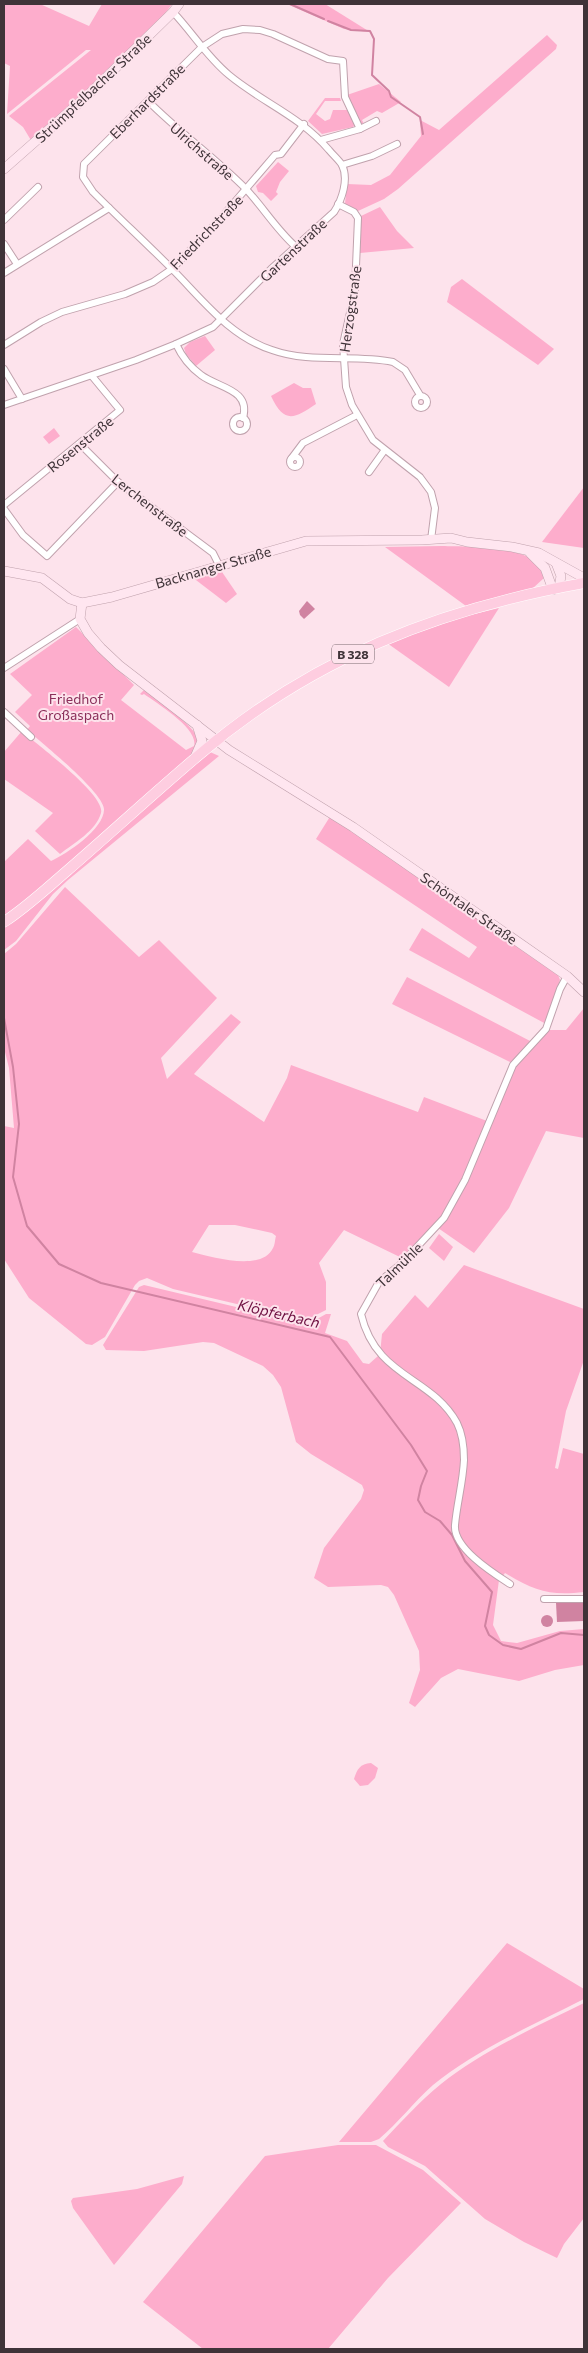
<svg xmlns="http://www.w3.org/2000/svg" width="588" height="2353" font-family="Commissioner,sans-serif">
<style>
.green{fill:#fdadcc;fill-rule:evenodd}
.water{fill:#d083a1}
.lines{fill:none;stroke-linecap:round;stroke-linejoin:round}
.stream{stroke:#d083a1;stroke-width:2}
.street-casing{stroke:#c0a2ad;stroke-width:8}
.secondary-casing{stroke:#c0a2ad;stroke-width:10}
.primary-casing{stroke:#fff;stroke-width:11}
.street{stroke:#fff;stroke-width:6}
.secondary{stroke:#ffe6f0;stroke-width:9}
.primary{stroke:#fecde0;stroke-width:10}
.labels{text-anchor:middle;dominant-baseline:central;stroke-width:4;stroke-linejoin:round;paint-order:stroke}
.shield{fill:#fde3ec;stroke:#78686e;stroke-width:1}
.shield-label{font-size:12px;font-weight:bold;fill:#3f3338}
.street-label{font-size:14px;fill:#3f3338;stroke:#fde3ec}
.park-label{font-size:14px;fill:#8b2f5a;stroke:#fde3ec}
.water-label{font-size:15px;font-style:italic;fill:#6e1041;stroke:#fde3ec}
</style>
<rect width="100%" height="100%" fill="#fde3ec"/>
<!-- green -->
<g class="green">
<polygon points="4,4 40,4 89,26 102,4 172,4 156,26 32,142 23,127 9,116 91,50 86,50 7,114 10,66 4,63"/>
<polygon points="287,4 325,4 370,32 344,29"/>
<polygon points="547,35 557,45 556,49 398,189 384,199 358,211 345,204 347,184 371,185 390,175 421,136 420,120 439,130"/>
<polygon points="379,84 401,102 382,113 377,111 362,120 364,124 360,123 347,95"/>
<polygon points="325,98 340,98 341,101 325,101 316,114 325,121 330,119 333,110 348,110 355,124 353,127 322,134 308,121"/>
<polygon points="278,162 289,171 280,182 276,192 278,194 271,201 263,193 258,192 256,186"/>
<polygon points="380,207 397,231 414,248 360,253 361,216"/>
<polygon points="462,279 554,349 538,365 447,302 451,287"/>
<polygon points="205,336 215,350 196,366 186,354 184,348 190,342"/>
<path d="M294,383L303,388H311L316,404C294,419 284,424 271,396Z"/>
<polygon points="54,428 60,436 49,444 43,437"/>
<polygon points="584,487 584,548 542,542"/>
<path d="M442,546C467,547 542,543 544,578L532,589L466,606L385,547Z"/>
<polygon points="220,569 237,594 226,603 192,577"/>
<polygon points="499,608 449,687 387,643 462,617"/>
<path d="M76,627L134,685L121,700L186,750L194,746C199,729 158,704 144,694L142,695L140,694L144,690C154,698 200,729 198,741C197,747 192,754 188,758L32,896L4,918V862L28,839L51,861C67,854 105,828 104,809C103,792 42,743 27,730L30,726L15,712L32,695L10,674Z"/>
<path d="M22,731C36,744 106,795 101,813C96,831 74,843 60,854L35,831L53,813L4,779V752Z"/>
<polygon points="210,752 219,756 68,880 53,894 16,941 4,950 4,928"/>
<polygon points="331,815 557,972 560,980 546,1024 409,950 422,928 469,958 477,947 316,839"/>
<path d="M65,887L139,957L159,940L217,998L161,1058L167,1079L231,1014L241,1022L194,1074L264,1122L287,1078L291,1065L418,1112L424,1097L487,1121L463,1180L443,1216L408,1255L402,1258L344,1230L319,1263L326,1282V1310L310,1318L301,1319L173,1289L147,1278L139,1281L135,1285L105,1337L92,1345L86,1344L29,1298L4,1259V1126L14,1128L9,1068L4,1048V954L16,944ZM209,1225H235L272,1233L276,1236C275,1239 275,1245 273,1248C262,1272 212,1257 192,1252Z"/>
<polygon points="407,977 532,1042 512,1063 392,1004"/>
<polygon points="584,1008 584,1138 546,1131 509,1208 474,1253 438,1228 451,1212 465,1186 513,1068 547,1030 566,1030"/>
<polygon points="439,1234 453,1247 444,1261 429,1248"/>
<path d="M464,1265L584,1309V1360L566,1411L555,1468L558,1469L563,1448L584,1454V1592C550,1596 534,1591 505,1573L502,1577C485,1564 465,1550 458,1530C456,1523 460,1511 461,1503C466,1477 471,1449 460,1424C449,1400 402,1371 380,1354L382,1334L415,1295L428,1308Z"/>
<path d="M144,1285L308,1324L326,1314H331L325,1333L347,1341L363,1363L369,1364L378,1356C407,1380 455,1404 462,1444C466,1463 457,1505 455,1525L452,1527L457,1537L499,1580L493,1625L501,1641L517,1643L560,1631L584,1629V1665L555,1670L519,1681L458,1669L441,1678L415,1707L409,1703L420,1670L419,1651L394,1595L388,1587L381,1585L328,1587L314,1578L324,1548L361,1499L364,1490L362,1485L311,1454L296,1442L281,1387L273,1375L263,1366L214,1343L203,1342L144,1351L106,1350L103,1345L139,1287Z"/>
<path d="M371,1763L378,1768L375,1778L368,1785L360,1786L354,1779C357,1769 360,1764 371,1763Z"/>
<path d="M507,1943L584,1989V1999C537,2023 474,2051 433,2085C414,2102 398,2123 379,2139L371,2142H339Z"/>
<path d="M584,2003V2218L564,2244L557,2258L524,2242L485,2219L425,2166L388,2147L383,2141C402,2121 420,2101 441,2084C481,2052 537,2026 584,2003Z"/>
<polygon points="338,2145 376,2145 423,2170 461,2203 388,2278 328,2349 203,2349 143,2302 265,2156"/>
<polygon points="184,2176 182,2184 114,2265 73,2208 71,2201 73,2198 137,2189"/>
</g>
<!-- water -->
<g class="water">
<polygon points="307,601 315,609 304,619 300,615 299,611"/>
<polygon points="584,1601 584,1621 557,1622 556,1603"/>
<circle cx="547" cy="1621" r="6"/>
</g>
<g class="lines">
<!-- stream -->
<g class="stream">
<polyline points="290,4 324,19"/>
<polyline points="328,21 351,30 370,31 374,39 372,75 389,91 391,97 420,117 423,134"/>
<polyline points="4,1018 13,1067 19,1124 13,1177 27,1226 59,1264 101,1283 330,1337 411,1445 427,1471 421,1486 418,1500 425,1512 440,1521 452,1535 465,1561 492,1592 485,1626 489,1635 503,1645 521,1649 561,1633 584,1635"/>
</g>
<!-- street casing -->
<g class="street-casing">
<g id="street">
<path d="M148,101C179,132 214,157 245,188C263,207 276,229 295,246"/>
<path d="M360,129L345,97L343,61L328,59L273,34L260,30L243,29L222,34L202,47L84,164L83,177L93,192C119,218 146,243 172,269C203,300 229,336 272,350C311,364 353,354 393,362L405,370L420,395"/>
<polyline points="321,140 360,129 376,121"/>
<polyline points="342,165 372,156 397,144"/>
<polyline points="338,204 354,212 358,218 355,290 343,344 346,387 352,405 373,440 420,477 431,492 435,508 431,540"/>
<polyline points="4,220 38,187"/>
<polyline points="4,244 17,264"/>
<polyline points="4,273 109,208"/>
<path d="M176,344C182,357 190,367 201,375C218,388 251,389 243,418"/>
<polyline points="4,345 41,322 62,312 125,294 153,282 172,269 221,218 275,155 281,154 304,124"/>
<polyline points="4,369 22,399"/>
<circle cx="421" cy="402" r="6"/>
<path d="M4,405L136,360L176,344L213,327L271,269L334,212C342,200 349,179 342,165C339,160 333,155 329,150C300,116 263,103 229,75C207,57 192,32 173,12"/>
<circle cx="240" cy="424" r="7"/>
<polyline points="80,444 118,482 213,553 219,565"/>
<circle cx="295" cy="462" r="5"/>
<polyline points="291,459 303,443 357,415"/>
<polyline points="369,472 384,451"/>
<polyline points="4,505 120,410 92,376"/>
<polyline points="4,509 23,535 47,556 118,482"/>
<polyline points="4,668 80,619"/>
<polyline points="4,712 31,737"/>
<path d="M510,1584C493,1573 453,1548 455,1525C457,1503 463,1482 464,1460C464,1447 463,1435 457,1423C431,1376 376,1378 361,1314L379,1282L402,1263L444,1218L465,1180L513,1065L546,1029L560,989L567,976"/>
<polyline points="544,1599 584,1599"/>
</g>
</g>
<!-- secondary casing -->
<g class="secondary-casing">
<g id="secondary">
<polyline points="4,169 88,95 173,12 179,4"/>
<polyline points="530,553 545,568 553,590"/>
<polyline points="556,563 561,576 559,588"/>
<polyline points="4,571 42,578 70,599 82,603 112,597 306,541 422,540 451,538 467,542 512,547 539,553 584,578"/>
<polyline points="82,603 80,619 88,633 101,648 119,665 229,750 353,827 567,976 584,992"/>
<polyline points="195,757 202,741 197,725"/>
</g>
</g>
<!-- primary casing -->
<g class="primary-casing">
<path id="primary" d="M4,922C27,907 47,888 68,870C112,832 155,792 199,755C312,658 439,609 584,583"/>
</g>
<!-- street -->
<use href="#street" class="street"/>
<!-- secondary -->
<use href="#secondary" class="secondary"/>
<!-- primary -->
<use href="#primary" class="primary"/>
</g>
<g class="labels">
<!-- shield labels -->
<rect class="shield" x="332" y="644.5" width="42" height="19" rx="4"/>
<g class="shield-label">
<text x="353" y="654">B 328</text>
</g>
<!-- street labels -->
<g class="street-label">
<text transform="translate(93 88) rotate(-43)">Strümpfelbacher Straße</text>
<text transform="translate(147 101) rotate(-45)">Eberhardstraße</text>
<text transform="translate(202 151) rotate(41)">Ulrichstraße</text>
<text transform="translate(206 232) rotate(-46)">Friedrichstraße</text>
<text transform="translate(293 250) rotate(-43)">Gartenstraße</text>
<text transform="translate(350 309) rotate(-82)">Herzogstraße</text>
<text transform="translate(80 444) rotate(-39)">Rosenstraße</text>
<text transform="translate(150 505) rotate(38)">Lerchenstraße</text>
<text transform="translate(213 567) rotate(-16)">Backnanger Straße</text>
<text transform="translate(469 908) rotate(35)">Schöntaler Straße</text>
<text transform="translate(399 1265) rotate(-44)">Talmühle</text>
</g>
<!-- park labels -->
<g class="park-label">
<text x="76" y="698">Friedhof<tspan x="76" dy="16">Großaspach</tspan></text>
</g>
<!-- water labels -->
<g class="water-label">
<text transform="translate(279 1313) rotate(13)">Klöpferbach</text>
</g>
</g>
<!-- border -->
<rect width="588" height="2353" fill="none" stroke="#3f3338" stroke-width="10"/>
</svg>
